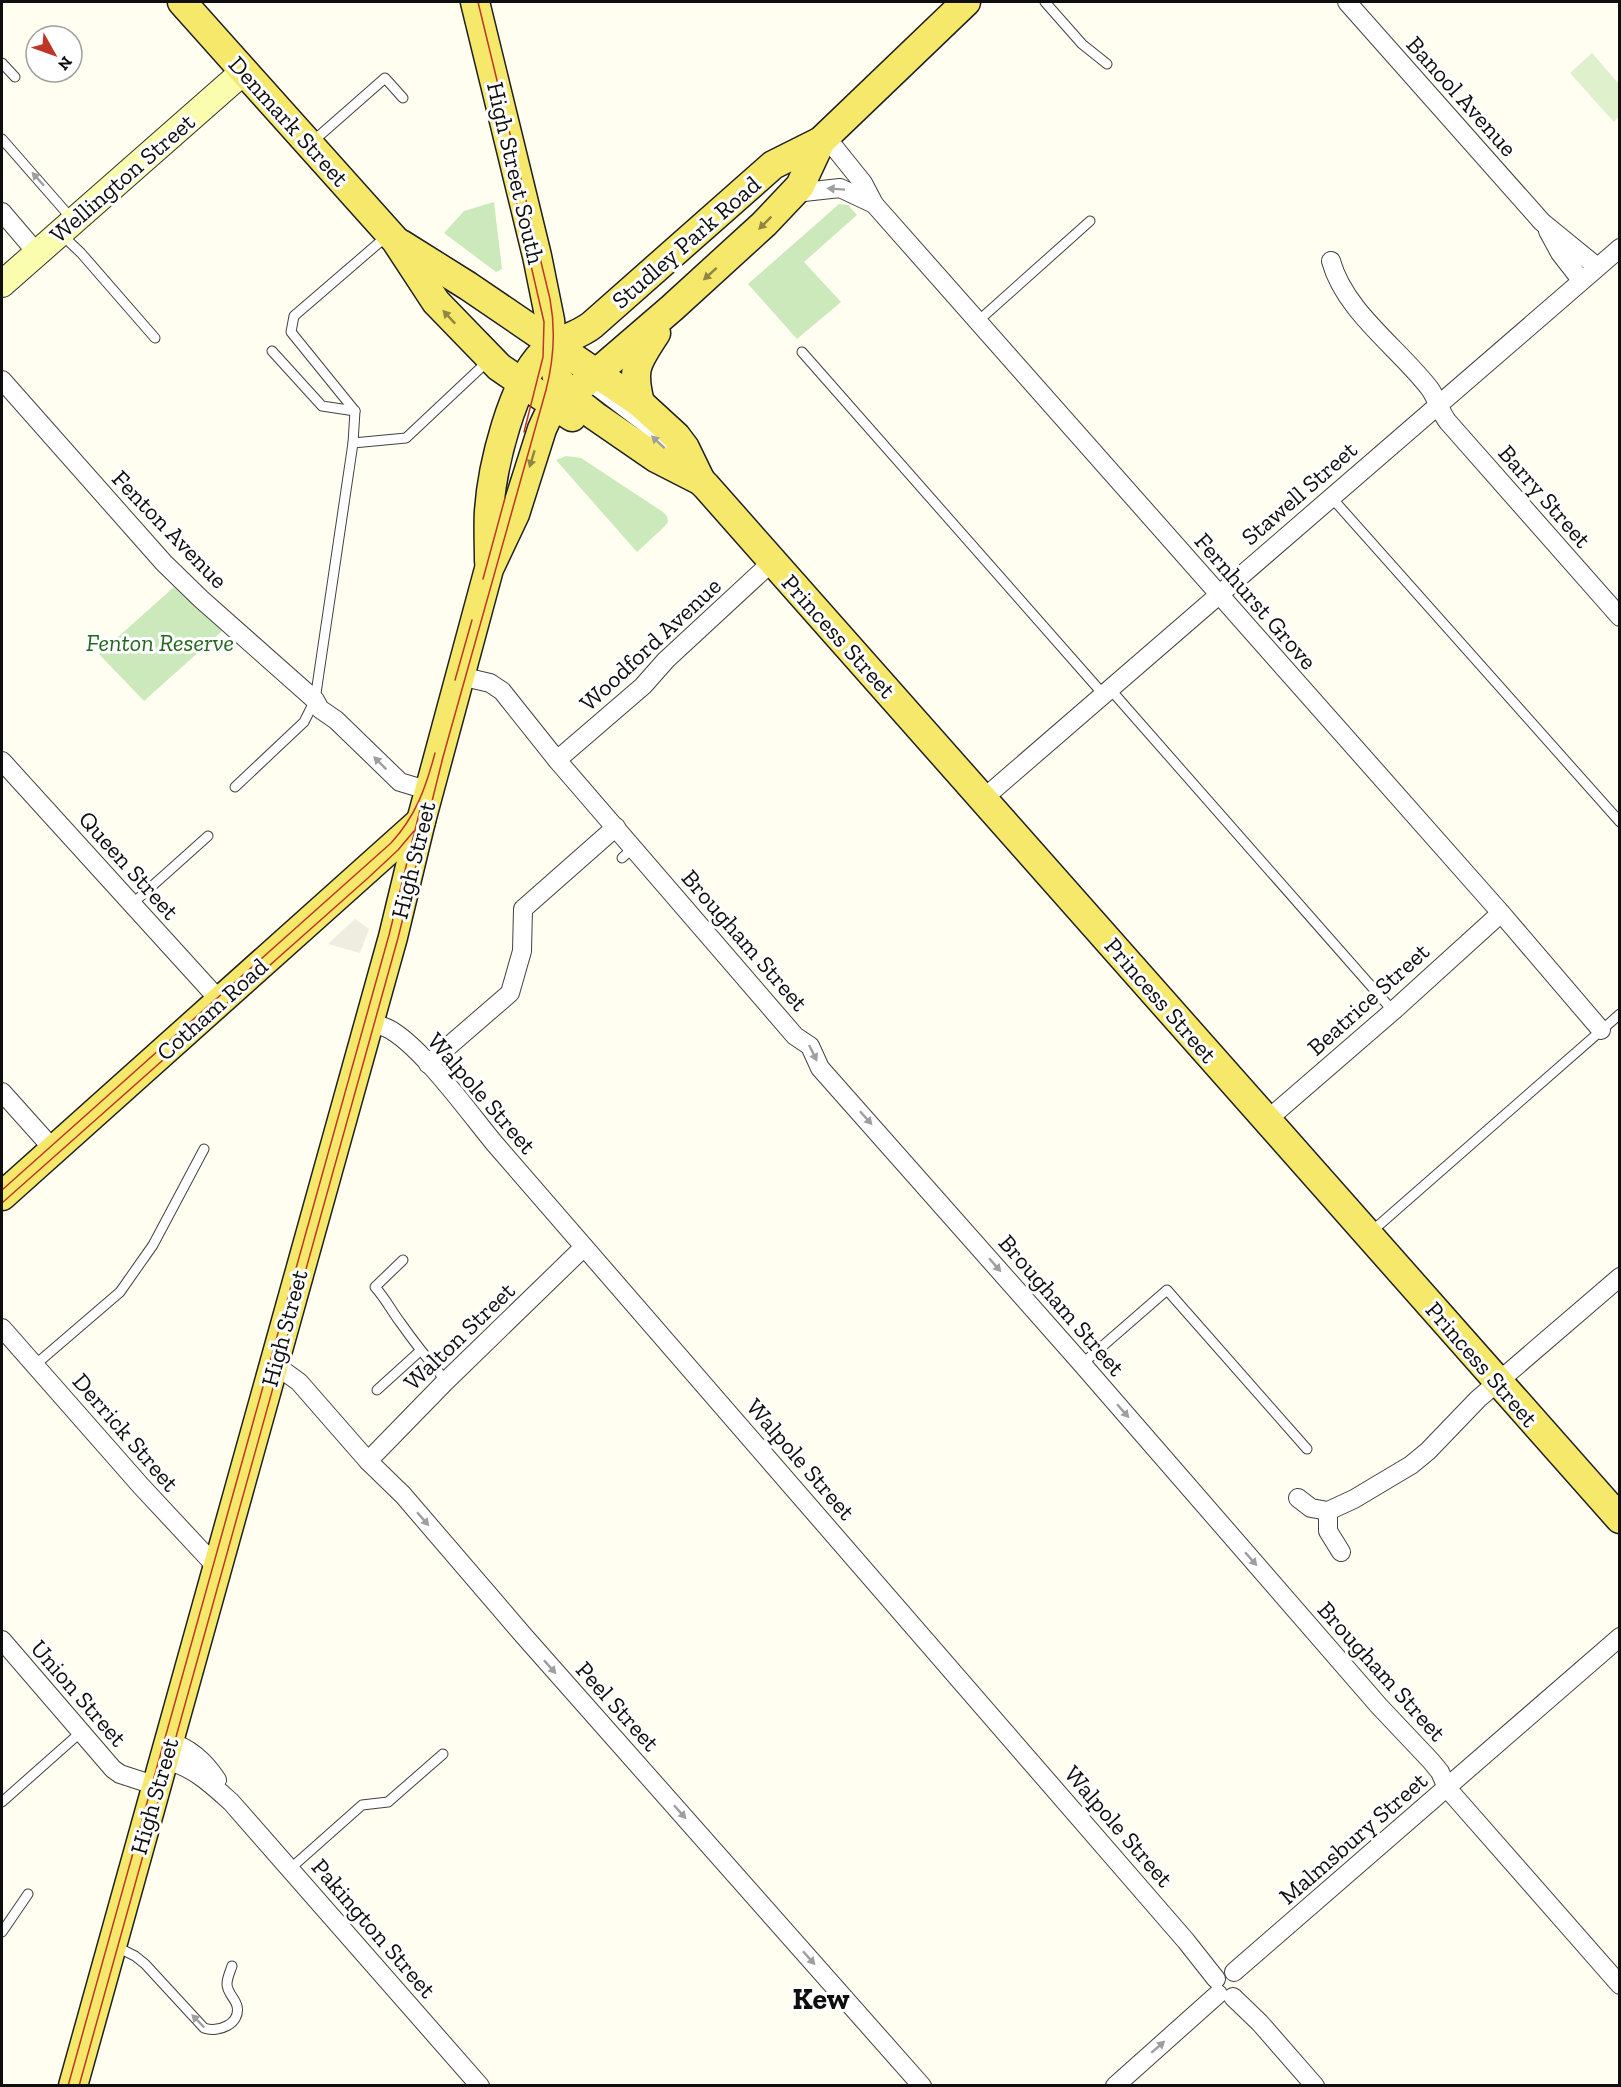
<svg xmlns="http://www.w3.org/2000/svg" width="1621" height="2087" font-family="'Zilla Slab',serif">
<style>
.green{fill:#cce9bb}
.pitch{fill:#dff0cd}
.plaza{fill:#efede0}
.lines{fill:none;stroke-linecap:round;stroke-linejoin:round}
.lane-casing{stroke:#424242;stroke-width:11}
.street-casing{stroke:#424242;stroke-width:20}
.secondary-casing{stroke:#313131;stroke-width:28}
.primary-casing{stroke:#202020;stroke-width:31}
.lane{stroke:#fff;stroke-width:9}
.street{stroke:#fff;stroke-width:18}
.secondary{stroke:#fbfdae;stroke-width:26}
.primary{stroke:#f6e86a;stroke-width:28}
.tram{stroke:#be3628;stroke-width:1.5}
.oneway{fill:#9f9f9f}
.oneway2{fill:#8e8641}
.labels{text-anchor:middle;dominant-baseline:central;stroke-width:6;stroke-linejoin:round;paint-order:stroke}
.street-label{font-size:24px;fill:#0f0f0f;stroke:#fff}
.park-label{font-size:24px;font-style:italic;fill:#24671f;stroke:#fff}
.district-label{font-size:30px;font-weight:bold;fill:#0f0f0f;stroke:#fff}
</style>
<rect width="100%" height="100%" fill="#fffef1"/>
<!-- green -->
<g class="green">
<polygon points="494,202 502,269 496,272 444,233 464,211"/>
<polygon points="839,204 848,205 857,215 804,262 841,302 797,339 748,284"/>
<polygon points="566,456 581,458 663,512 667,516 668,522 665,526 637,552 556,460"/>
<polygon points="174,587 222,631 144,701 99,654"/>
</g>
<!-- pitch -->
<polygon class="pitch" points="1592,53 1619,84 1619,116 1614,122 1570,73"/>
<!-- plaza -->
<polygon class="plaza" points="355,919 369,929 360,953 328,944"/>
<g class="lines">
<!-- lane casing -->
<g class="lane-casing">
<g id="lane">
<polyline points="1045,2 1082,44 1107,64"/>
<polyline points="2,63 15,77"/>
<polyline points="2,139 72,219"/>
<polyline points="311,143 385,78 403,98"/>
<polyline points="61,234 81,253 155,338"/>
<polyline points="977,322 1090,221"/>
<polyline points="802,352 1103,694"/>
<polyline points="589,386 643,427 669,451"/>
<polyline points="355,411 291,332 294,316 388,235"/>
<polyline points="353,443 406,438 489,360"/>
<polyline points="1331,497 1620,822"/>
<polyline points="1110,689 1393,1011"/>
<polyline points="235,787 304,722 315,700 353,443 355,411 322,406 272,351"/>
<polyline points="622,858 633,848"/>
<polyline points="132,904 208,836"/>
<polyline points="1371,1232 1620,1014"/>
<path d="M403,1260L375,1287C385,1298 391,1310 400,1322C414,1342 430,1362 446,1381"/>
<polyline points="1082,1364 1167,1290 1307,1449"/>
<polyline points="35,1365 120,1292 153,1245 204,1149"/>
<polyline points="377,1390 420,1351"/>
<polyline points="2,1802 81,1732"/>
<polyline points="291,1868 362,1805 388,1802 443,1754"/>
<polyline points="2,1932 28,1894"/>
<path d="M115,1946L135,1956L145,1964L204,2028C218,2033 241,2024 237,2006C235,1998 227,1993 227,1984C227,1978 230,1972 232,1966"/>
</g>
</g>
<!-- street casing -->
<g class="street-casing">
<g id="street">
<polyline points="1347,2 1542,222 1596,266"/>
<polyline points="826,137 863,183 874,204 1501,913 1601,1030"/>
<polyline points="795,193 840,188 874,204"/>
<polyline points="2,212 37,253"/>
<polyline points="1548,231 1560,253 1581,280"/>
<path d="M1331,261C1345,312 1399,348 1430,389C1437,399 1440,412 1448,422L1620,617"/>
<polyline points="2,380 164,563 201,599 315,700 320,709 336,720 400,782 430,791"/>
<polyline points="460,676 490,683 502,691 557,760 795,1036 810,1046 820,1068 1082,1364 1379,1706 1431,1761 1440,1772 1447,1788 1620,1985"/>
<polyline points="557,760 643,686 666,660 773,561"/>
<polyline points="2,761 221,1002"/>
<polyline points="984,798 1620,248"/>
<path d="M369,1024C375,1024 382,1026 387,1028C420,1044 470,1114 495,1144L1186,1941L1216,1979"/>
<polyline points="428,1064 510,993 522,951 523,909 616,827"/>
<polyline points="2,1092 54,1150"/>
<polyline points="1267,1120 1393,1011 1501,913"/>
<polyline points="2,1328 141,1486 210,1560 218,1564"/>
<polyline points="274,1364 299,1382 368,1461 403,1495 524,1636 922,2086"/>
<polyline points="368,1461 446,1381 584,1247"/>
<polyline points="1298,1498 1311,1508 1328,1511 1354,1499 1411,1465 1428,1451 1478,1399 1620,1277"/>
<polyline points="1328,1511 1328,1531 1341,1552"/>
<polyline points="2,1640 113,1769 120,1774 157,1786"/>
<path d="M168,1742C189,1746 206,1763 217,1780"/>
<path d="M164,1760C192,1766 210,1783 231,1802L480,2086"/>
<polyline points="1234,1972 1620,1637"/>
<polyline points="1233,1997 1260,2023 1315,2086"/>
<polyline points="1115,2086 1218,1994"/>
</g>
</g>
<!-- secondary casing -->
<g class="secondary-casing">
<polyline id="secondary" points="2,284 243,72"/>
</g>
<!-- primary casing -->
<g class="primary-casing">
<g id="primary">
<polyline points="182,2 396,241 436,302 499,367 572,417"/>
<polyline points="475,2 537,256 550,320 554,363 557,378 576,401 595,416 656,458 701,481 706,486 1620,1519"/>
<polyline points="401,244 468,286 640,403 676,436 685,448 701,481"/>
<path d="M640,403C631,367 637,363 656,333"/>
<path d="M489,561C489,544 488,527 489,511C492,467 512,382 544,352C558,339 577,337 592,325L773,165L821,141L966,2"/>
<polyline points="2,1196 421,821"/>
<polyline points="73,2086 393,937 421,821 489,569 515,514 542,429 547,418 557,407 672,308 764,224 800,186 821,141"/>
</g>
</g>
<!-- lane -->
<use href="#lane" class="lane"/>
<!-- street -->
<use href="#street" class="street"/>
<!-- secondary -->
<use href="#secondary" class="secondary"/>
<!-- primary -->
<use href="#primary" class="primary"/>
<!-- tram -->
<g class="tram">
<polyline points="506,157 544,322 543,357 524,432"/>
<polyline points="483,579 505,498"/>
<polyline points="455,680 472,620"/>
<path d="M2,1190L391,843C416,816 426,787 435,753"/>
<polyline points="2,1203 368,878 398,850 414,831"/>
<polyline points="68,2086 389,935 420,810"/>
<path d="M79,2086L398,938L443,757L546,390C554,359 556,331 550,299L478,2"/>
</g>
</g>
<!-- one-way arrows -->
<defs><path id="oneway-solid" d="M-6-.8H1V-3.2L6.5 0L1 3.2V.8H-6Z" transform="scale(1.5)"/></defs>
<g class="oneway">
<use href="#oneway-solid" transform="translate(38 179) rotate(-132)"/>
<use href="#oneway-solid" transform="translate(836 189) rotate(-176)"/>
<use href="#oneway-solid" transform="translate(658 442) rotate(-137)"/>
<use href="#oneway-solid" transform="translate(380 763) rotate(-135)"/>
<use href="#oneway-solid" transform="translate(813 1053) rotate(64)"/>
<use href="#oneway-solid" transform="translate(866 1118) rotate(48)"/>
<use href="#oneway-solid" transform="translate(995 1265) rotate(49)"/>
<use href="#oneway-solid" transform="translate(1123 1411) rotate(49)"/>
<use href="#oneway-solid" transform="translate(423 1519) rotate(49)"/>
<use href="#oneway-solid" transform="translate(1251 1559) rotate(49)"/>
<use href="#oneway-solid" transform="translate(550 1667) rotate(48)"/>
<use href="#oneway-solid" transform="translate(680 1812) rotate(48)"/>
<use href="#oneway-solid" transform="translate(809 1958) rotate(48)"/>
<use href="#oneway-solid" transform="translate(198 2021) rotate(-134)"/>
<use href="#oneway-solid" transform="translate(1158 2047) rotate(-41)"/>
</g>
<g class="oneway2">
<use href="#oneway-solid" transform="translate(765 223) rotate(135)"/>
<use href="#oneway-solid" transform="translate(710 274) rotate(138)"/>
<use href="#oneway-solid" transform="translate(449 317) rotate(-133)"/>
<use href="#oneway-solid" transform="translate(532 459) rotate(107)"/>
</g>
<g class="labels">
<!-- street labels -->
<g class="street-label">
<text transform="translate(1462 96) rotate(48)">Banool Avenue</text>
<text transform="translate(289 121) rotate(48)">Denmark Street</text>
<text transform="translate(516 173) rotate(77)">High Street South</text>
<text transform="translate(122 178) rotate(-41)">Wellington Street</text>
<text transform="translate(686 242) rotate(-41)">Studley Park Road</text>
<text transform="translate(1299 493) rotate(-41)">Stawell Street</text>
<text transform="translate(1545 496) rotate(49)">Barry Street</text>
<text transform="translate(170 529) rotate(46)">Fenton Avenue</text>
<text transform="translate(1256 601) rotate(49)">Fernhurst Grove</text>
<text transform="translate(839 636) rotate(48)">Princess Street</text>
<text transform="translate(650 644) rotate(-43)">Woodford Avenue</text>
<text transform="translate(413 860) rotate(-76)">High Street</text>
<text transform="translate(129 865) rotate(48)">Queen Street</text>
<text transform="translate(745 940) rotate(49)">Brougham Street</text>
<text transform="translate(1368 999) rotate(-42)">Beatrice Street</text>
<text transform="translate(1161 1000) rotate(49)">Princess Street</text>
<text transform="translate(212 1009) rotate(-42)">Cotham Road</text>
<text transform="translate(482 1093) rotate(49)">Walpole Street</text>
<text transform="translate(1062 1305) rotate(49)">Brougham Street</text>
<text transform="translate(284 1328) rotate(-75)">High Street</text>
<text transform="translate(459 1336) rotate(-44)">Walton Street</text>
<text transform="translate(1482 1364) rotate(49)">Princess Street</text>
<text transform="translate(126 1432) rotate(49)">Derrick Street</text>
<text transform="translate(801 1459) rotate(49)">Walpole Street</text>
<text transform="translate(1382 1671) rotate(48)">Brougham Street</text>
<text transform="translate(79 1693) rotate(49)">Union Street</text>
<text transform="translate(618 1706) rotate(48)">Peel Street</text>
<text transform="translate(154 1796) rotate(-74)">High Street</text>
<text transform="translate(1119 1826) rotate(49)">Walpole Street</text>
<text transform="translate(1353 1838) rotate(-41)">Malmsbury Street</text>
<text transform="translate(374 1928) rotate(49)">Pakington Street</text>
</g>
<!-- park labels -->
<g class="park-label">
<text x="160" y="642">Fenton Reserve</text>
</g>
<!-- district labels -->
<g class="district-label">
<text x="821" y="1999">Kew</text>
</g>
</g>
<!-- border -->
<rect width="1621" height="2087" fill="none" stroke="#0f0f0f" stroke-width="6"/>
<!-- north arrow -->
<g transform="translate(54 54) rotate(130)"><circle r="28" fill="#ffffff" stroke="#9f9f9f" stroke-width="1.5"/>
<path d="M0-4.5L10 22L0 15L-10 22Z" fill="#be3628"/>
<text y="-9" font-size="16" font-weight="bold" text-anchor="middle" fill="#0f0f0f">N</text>
</g>
</svg>
